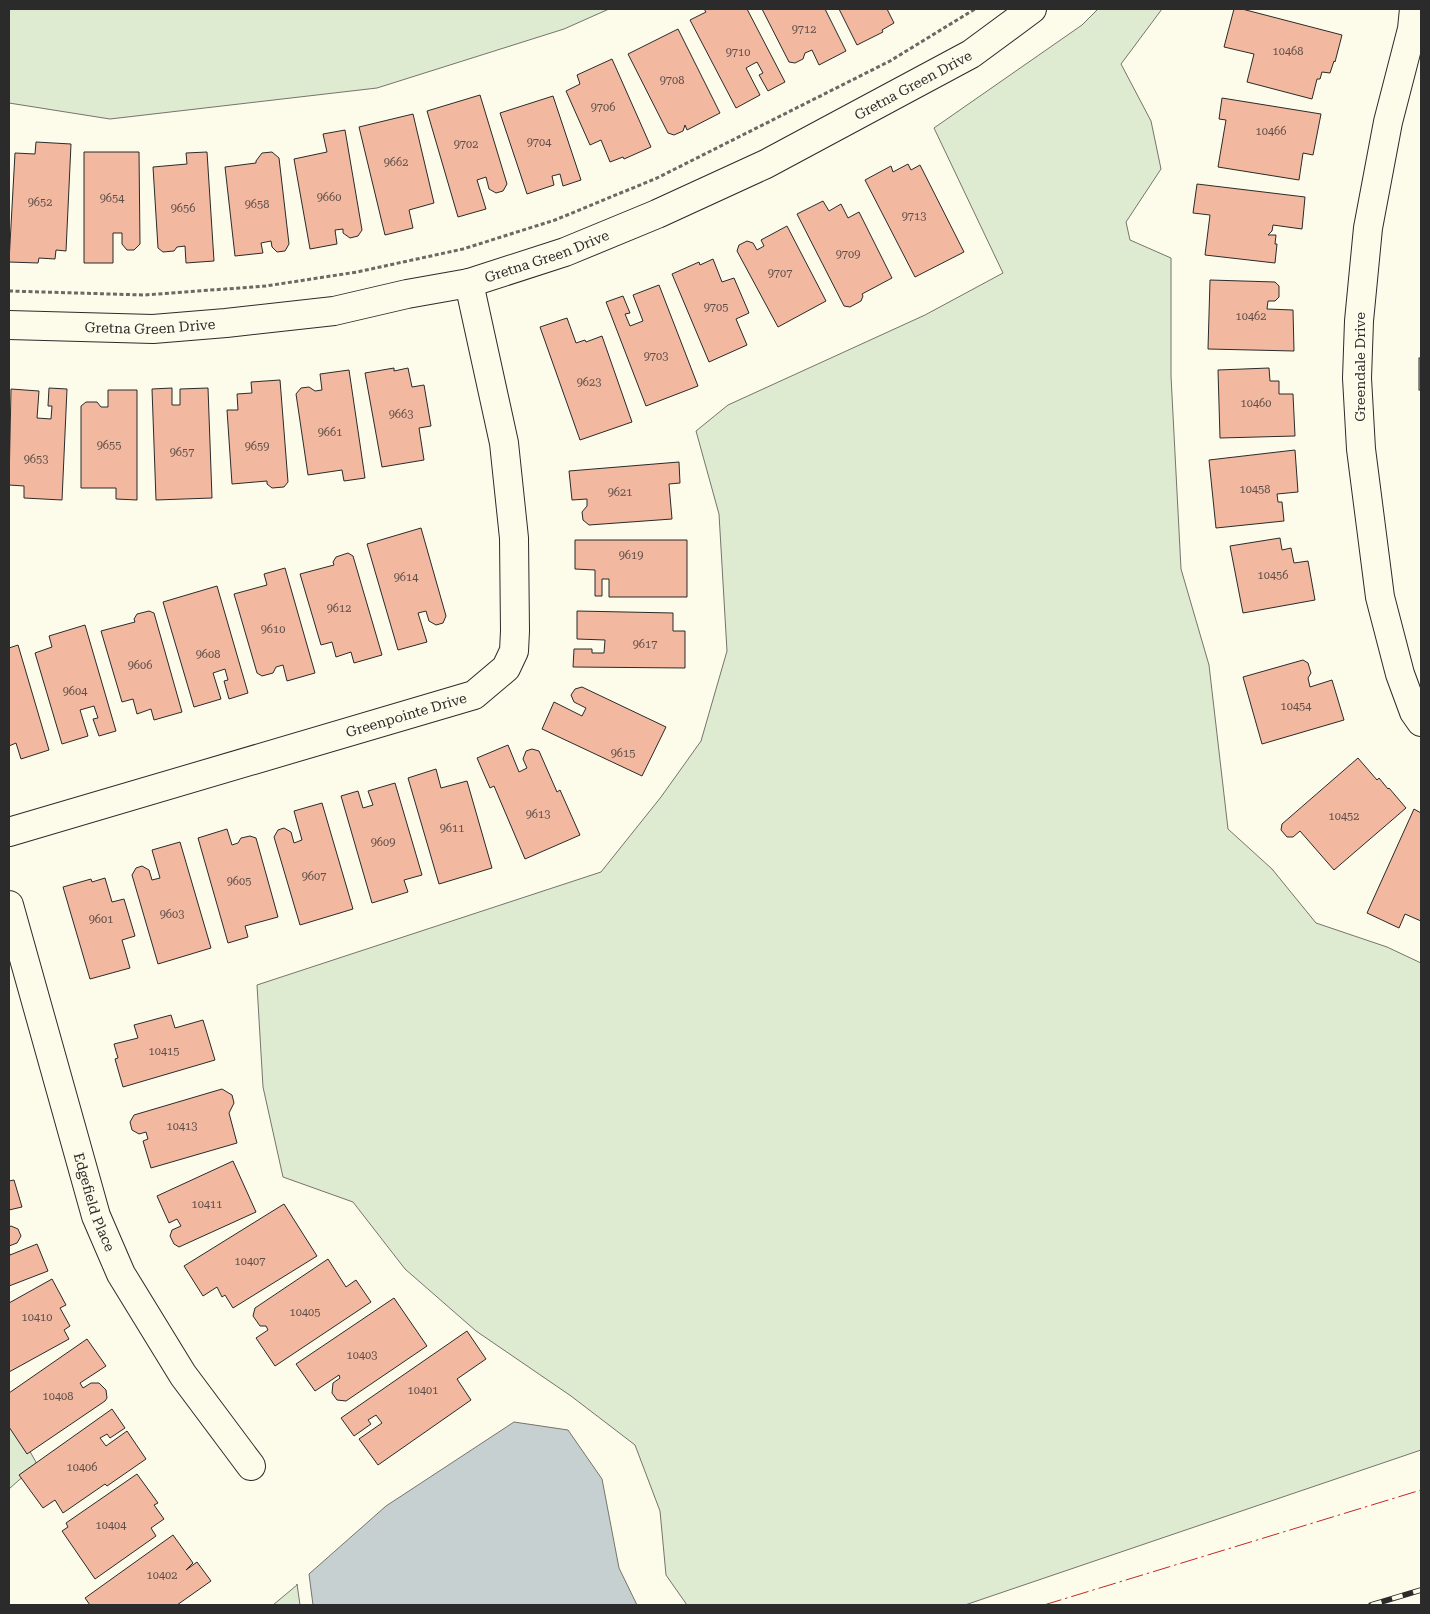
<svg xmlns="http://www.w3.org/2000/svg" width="1430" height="1614" font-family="'Roboto Serif',serif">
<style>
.green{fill:#deebd1;stroke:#74746e}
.water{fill:#c7d0d0;stroke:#74746e}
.building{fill:#f2b8a0;stroke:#2b2b2b}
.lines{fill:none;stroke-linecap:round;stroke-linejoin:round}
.street-casing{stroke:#2b2b2b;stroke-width:30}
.path{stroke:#6a6964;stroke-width:3;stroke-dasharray:4 2.5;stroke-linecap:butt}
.street{stroke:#fdfbea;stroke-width:28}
.rail-casing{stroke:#2b2b2b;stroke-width:5.5}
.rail{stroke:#fdfbea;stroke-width:4;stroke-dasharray:11;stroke-linecap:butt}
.power{stroke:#c62828;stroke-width:1;stroke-dasharray:18 4 2.5 4;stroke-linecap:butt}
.labels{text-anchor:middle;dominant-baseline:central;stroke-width:4;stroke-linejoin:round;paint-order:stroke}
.number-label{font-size:11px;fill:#5d4e48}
.street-label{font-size:14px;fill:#2b2b2b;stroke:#fdfbea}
</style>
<rect width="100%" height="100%" fill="#fdfbea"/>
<!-- green -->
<g class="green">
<polygon points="9,9 609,9 564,29 377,88 110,119 9,103"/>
<polygon points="1098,9 1162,9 1121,64 1151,121 1161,169 1126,222 1130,240 1171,258 1171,376 1181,569 1209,665 1228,829 1272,869 1316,923 1387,947 1421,963 1421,1450 965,1605 687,1605 666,1575 660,1511 635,1445 571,1396 476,1331 405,1269 353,1202 283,1177 263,1087 257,985 601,872 661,797 701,741 727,651 719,514 696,431 728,405 925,315 1003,273 934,128 1082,25"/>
<polygon points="9,1414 37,1464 9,1489"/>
<polygon points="297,1584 300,1605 273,1605 297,1585"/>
</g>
<!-- water -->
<polygon class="water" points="514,1422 568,1430 602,1479 619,1568 637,1605 313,1605 309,1574 386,1506"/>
<!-- building -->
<g class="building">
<polygon points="704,9 747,9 785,82 768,91 759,75 763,73 757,62 753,64 746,68 760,95 736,108 690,20 706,12"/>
<polygon points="762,9 825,9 846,51 819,65 812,50 805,53 803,59 795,63 789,62"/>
<polygon points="839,9 887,9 894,23 882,30 883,32 857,45"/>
<polygon points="1234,9 1242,9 1342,35 1335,62 1334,61 1330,73 1322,72 1320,79 1317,79 1312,99 1247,82 1254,54 1224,47"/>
<polygon points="678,29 720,113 687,130 685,125 683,131 674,135 668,133 628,54"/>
<polygon points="612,59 651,147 624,159 623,157 610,162 601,140 590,145 566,91 580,84 577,75"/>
<polygon points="480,95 507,184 503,191 496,193 489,189 486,177 477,180 486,209 458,217 427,111"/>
<polygon points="553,96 581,180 563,186 560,174 552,176 554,185 527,194 500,113"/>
<polygon points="1222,98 1321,114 1313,155 1303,153 1299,180 1218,167 1226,120 1219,119"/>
<polygon points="413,114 434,203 409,210 413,228 385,235 359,127"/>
<polygon points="345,130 362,230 358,236 350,238 343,233 343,229 335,230 337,244 310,249 294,159 327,152 323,134"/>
<polygon points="36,142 71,144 66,251 56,250 55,259 39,258 38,263 9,262 15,153 35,154"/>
<polygon points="84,152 139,152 140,244 134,250 127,250 122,244 122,233 113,233 113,263 84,263"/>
<polygon points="207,152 214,261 186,263 185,246 177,247 174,251 163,252 158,248 153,167 187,164 186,153"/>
<polygon points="272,152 279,158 289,244 285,251 277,252 272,247 271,241 261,243 263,253 235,256 225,167 256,163 256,161 262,153"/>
<polygon points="908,164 911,170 920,165 964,252 915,277 865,180 891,166 893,172"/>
<polygon points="1197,184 1305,197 1302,229 1273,225 1272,231 1268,235 1276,235 1275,244 1277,244 1275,263 1205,255 1210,215 1193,213"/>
<polygon points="823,201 829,211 841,204 848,218 859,212 892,278 862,294 863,296 861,301 850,307 844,306 797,214"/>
<polygon points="787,226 826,301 778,327 737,251 739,245 747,241 753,243 757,250 764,246 761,240"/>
<polygon points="713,259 722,282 734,278 749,313 736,319 747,345 709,362 672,274 699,262 700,265"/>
<polygon points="1210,280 1275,282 1279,286 1279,297 1275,301 1268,301 1267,309 1293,310 1294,351 1208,349"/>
<polygon points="659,285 698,386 646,406 606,302 623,296 630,313 625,314 630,326 643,321 633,295"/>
<polygon points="567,318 576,343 585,340 586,342 602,336 632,422 580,440 540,327"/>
<rect x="1419" y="358" width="2" height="32"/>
<polygon points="394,368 394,371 408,368 412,387 424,385 431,426 419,428 424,460 382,467 365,373"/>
<polygon points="1269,368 1270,381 1279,381 1279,394 1293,394 1295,436 1220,438 1218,370"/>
<polygon points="349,370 365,478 344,481 342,470 308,475 296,394 301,388 309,387 315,391 322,390 320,374"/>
<polygon points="280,380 288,482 284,487 272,488 267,484 267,481 232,484 227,410 238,410 237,394 252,393 251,382"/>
<polygon points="49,388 67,389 62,500 24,498 24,486 9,485 11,389 39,391 37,418 51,419 52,406 48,406"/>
<polygon points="172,388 172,405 180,405 180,389 208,388 212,498 156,500 152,389"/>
<polygon points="108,390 137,390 137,500 116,499 116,488 81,488 81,406 86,402 97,402 101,407 108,407"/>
<polygon points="1295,450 1298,492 1277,494 1278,502 1282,502 1284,521 1216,528 1209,460"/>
<polygon points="679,462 680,483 669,484 672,519 589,525 583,520 582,512 587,506 587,499 572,500 569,471"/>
<polygon points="421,528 446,616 443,623 436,625 429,621 426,611 418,613 427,642 398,650 367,544"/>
<polygon points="1280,538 1282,550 1291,548 1294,563 1308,561 1315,600 1243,613 1230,546"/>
<polygon points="575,540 687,540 687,597 609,597 609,579 602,579 602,596 595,596 595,570 575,569"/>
<polygon points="348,553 353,556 382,655 354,663 351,652 336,657 332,642 321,645 300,574 334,565 333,562 336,557"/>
<polygon points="285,568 315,673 287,681 283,665 276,667 273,673 262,676 257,673 234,594 267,585 264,574"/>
<polygon points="217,586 248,693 229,699 224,681 228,680 225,669 213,673 221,699 194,707 163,602"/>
<polygon points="149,611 154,613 182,712 154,720 151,709 137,714 133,699 122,702 101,631 135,622 134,619 137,614"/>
<polygon points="577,611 673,613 673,631 685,631 685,668 573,667 574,649 592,649 592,653 604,653 605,640 577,639"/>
<polygon points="85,625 116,731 99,736 93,719 98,718 94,706 80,710 88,736 62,744 35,653 52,647 49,636"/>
<polygon points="18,645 49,750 21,759 16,743 9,746 9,648"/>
<polygon points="1303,660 1308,663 1311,673 1308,678 1310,687 1332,680 1344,720 1262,744 1243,677"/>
<polygon points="582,687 666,727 642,776 542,729 554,702 582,716 586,708 574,702 571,695 575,689"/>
<polygon points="508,745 519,772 527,768 523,759 526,751 532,749 539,751 557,792 560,790 580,835 525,859 494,786 490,788 477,758"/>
<polygon points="1358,758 1377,780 1379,778 1388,789 1389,788 1406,808 1334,870 1300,831 1293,837 1287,837 1281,830 1282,824"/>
<polygon points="436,769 441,788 467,781 492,868 439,884 408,778"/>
<polygon points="395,783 422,875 404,880 408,892 372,903 341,796 358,791 363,808 373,805 368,791"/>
<polygon points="322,803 353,909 300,925 274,837 278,830 284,828 291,832 294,843 302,840 294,811"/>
<polygon points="1414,809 1421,813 1421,921 1405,914 1399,928 1367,913"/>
<polygon points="227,829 232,845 238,843 241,838 250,836 256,838 278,917 245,926 248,937 228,943 198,838"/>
<polygon points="180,842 211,948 158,964 132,875 136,868 142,866 149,870 152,880 160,878 152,850"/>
<polygon points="105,878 112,902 124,899 135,936 122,940 130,968 90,979 63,887 91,879 92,882"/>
<polygon points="171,1015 175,1028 203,1020 215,1060 123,1087 115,1059 118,1058 114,1044 138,1038 134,1025"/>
<polygon points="222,1089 232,1095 234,1103 229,1113 237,1143 151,1168 143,1141 148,1139 146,1132 139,1134 132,1130 130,1122 134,1115"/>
<polygon points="233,1161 256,1212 179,1247 174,1244 170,1236 172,1230 181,1226 177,1219 169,1223 157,1196"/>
<polygon points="14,1180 22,1207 9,1210 9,1181"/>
<polygon points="284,1204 317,1256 233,1308 225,1295 222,1297 217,1287 203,1296 184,1266"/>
<polygon points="11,1226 18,1229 21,1236 17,1243 9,1246 9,1227"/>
<polygon points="37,1244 48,1271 9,1286 9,1251 10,1255"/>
<polygon points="328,1259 346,1287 356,1280 371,1302 275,1366 256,1338 268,1330 266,1326 260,1326 253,1316 255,1308"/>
<polygon points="52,1279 66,1305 60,1308 70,1326 64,1330 69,1339 9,1372 9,1303"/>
<polygon points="394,1298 427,1346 346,1401 337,1400 332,1393 333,1383 340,1378 339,1375 315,1391 296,1364"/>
<polygon points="467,1331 486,1359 457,1379 471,1400 378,1465 359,1439 382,1423 376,1415 368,1420 371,1424 354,1436 341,1418"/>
<polygon points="87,1339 106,1366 80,1383 83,1388 91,1383 99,1383 106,1390 107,1398 105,1401 27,1454 9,1427 9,1393"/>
<polygon points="112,1409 125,1428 110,1438 107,1434 100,1438 106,1446 127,1431 146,1459 107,1486 105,1484 63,1513 55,1500 43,1508 19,1475"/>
<polygon points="137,1474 158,1503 154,1505 164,1519 151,1528 156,1536 95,1579 62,1531 68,1527 66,1523"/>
<polygon points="173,1535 193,1563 186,1570 197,1562 211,1581 177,1605 90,1605 85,1598"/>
</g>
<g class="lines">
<!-- street casing -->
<g class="street-casing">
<g id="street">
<polyline points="1414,9 1412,29 1388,122 1368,228 1359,321 1357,378 1361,449 1380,597 1400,674 1414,712 1421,722"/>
<path id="s1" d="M9,325L153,329L226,323L334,311L407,294L469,283L565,252L657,214L766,164L971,54L1032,9"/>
<path id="s2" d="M9,832L474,695L506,668L514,651L515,631L514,538L504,443L469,283"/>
<path id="s3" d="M9,905L96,1216L121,1274L183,1375L251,1466"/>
</g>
</g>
<!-- path -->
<polyline class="path" points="9,291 144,295 266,286 357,272 463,249 555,220 657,178 890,61 975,9"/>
<!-- street -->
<use href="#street" class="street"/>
<!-- rail casing -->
<g class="rail-casing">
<polyline id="rail" points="1371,1605 1421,1590"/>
</g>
<!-- rail -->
<use href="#rail" class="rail"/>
<!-- power -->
<polyline class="power" points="1044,1605 1421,1490"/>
</g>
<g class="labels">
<!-- number labels -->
<g class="number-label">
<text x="804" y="29">9712</text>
<text x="1288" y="51">10468</text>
<text x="738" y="52">9710</text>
<text x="672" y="80">9708</text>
<text x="603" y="107">9706</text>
<text x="1271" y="131">10466</text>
<text x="539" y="142">9704</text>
<text x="466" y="144">9702</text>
<text x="396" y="162">9662</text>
<text x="329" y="197">9660</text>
<text x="112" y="198">9654</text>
<text x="40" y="202">9652</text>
<text x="257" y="204">9658</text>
<text x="183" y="208">9656</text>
<text x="914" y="216">9713</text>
<text x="848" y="254">9709</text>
<text x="780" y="273">9707</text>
<text x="716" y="307">9705</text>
<text x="1251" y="316">10462</text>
<text x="656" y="356">9703</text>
<text x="589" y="382">9623</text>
<text x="1256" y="403">10460</text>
<text x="401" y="414">9663</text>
<text x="330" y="432">9661</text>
<text x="109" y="445">9655</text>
<text x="257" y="446">9659</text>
<text x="182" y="452">9657</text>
<text x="36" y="459">9653</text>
<text x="1255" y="489">10458</text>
<text x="620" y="492">9621</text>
<text x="631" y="555">9619</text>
<text x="1273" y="575">10456</text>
<text x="406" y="577">9614</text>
<text x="339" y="608">9612</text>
<text x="273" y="629">9610</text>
<text x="645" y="644">9617</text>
<text x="208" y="654">9608</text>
<text x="140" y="665">9606</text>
<text x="75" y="691">9604</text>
<text x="1296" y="706">10454</text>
<text x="623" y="753">9615</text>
<text x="538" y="814">9613</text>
<text x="1344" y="816">10452</text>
<text x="452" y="828">9611</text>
<text x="383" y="842">9609</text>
<text x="314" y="876">9607</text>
<text x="239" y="881">9605</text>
<text x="172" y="914">9603</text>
<text x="101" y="919">9601</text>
<text x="164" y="1051">10415</text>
<text x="182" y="1126">10413</text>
<text x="207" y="1204">10411</text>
<text x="250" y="1261">10407</text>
<text x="305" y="1312">10405</text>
<text x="37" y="1317">10410</text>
<text x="362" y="1355">10403</text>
<text x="423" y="1390">10401</text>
<text x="58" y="1396">10408</text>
<text x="82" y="1467">10406</text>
<text x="111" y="1525">10404</text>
<text x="162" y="1575">10402</text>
</g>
<!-- street labels -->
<g class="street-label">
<text stroke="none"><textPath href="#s1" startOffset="951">Gretna Green Drive</textPath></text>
<text stroke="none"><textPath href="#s1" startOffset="546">Gretna Green Drive</textPath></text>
<text stroke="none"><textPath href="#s1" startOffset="141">Gretna Green Drive</textPath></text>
<text transform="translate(1360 367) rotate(-90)">Greendale Drive</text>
<text stroke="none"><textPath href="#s2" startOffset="414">Greenpointe Drive</textPath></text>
<text stroke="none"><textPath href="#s3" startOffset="309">Edgefield Place</textPath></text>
</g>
</g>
<!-- border -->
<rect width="1430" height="1614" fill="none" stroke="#2b2b2b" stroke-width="20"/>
</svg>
